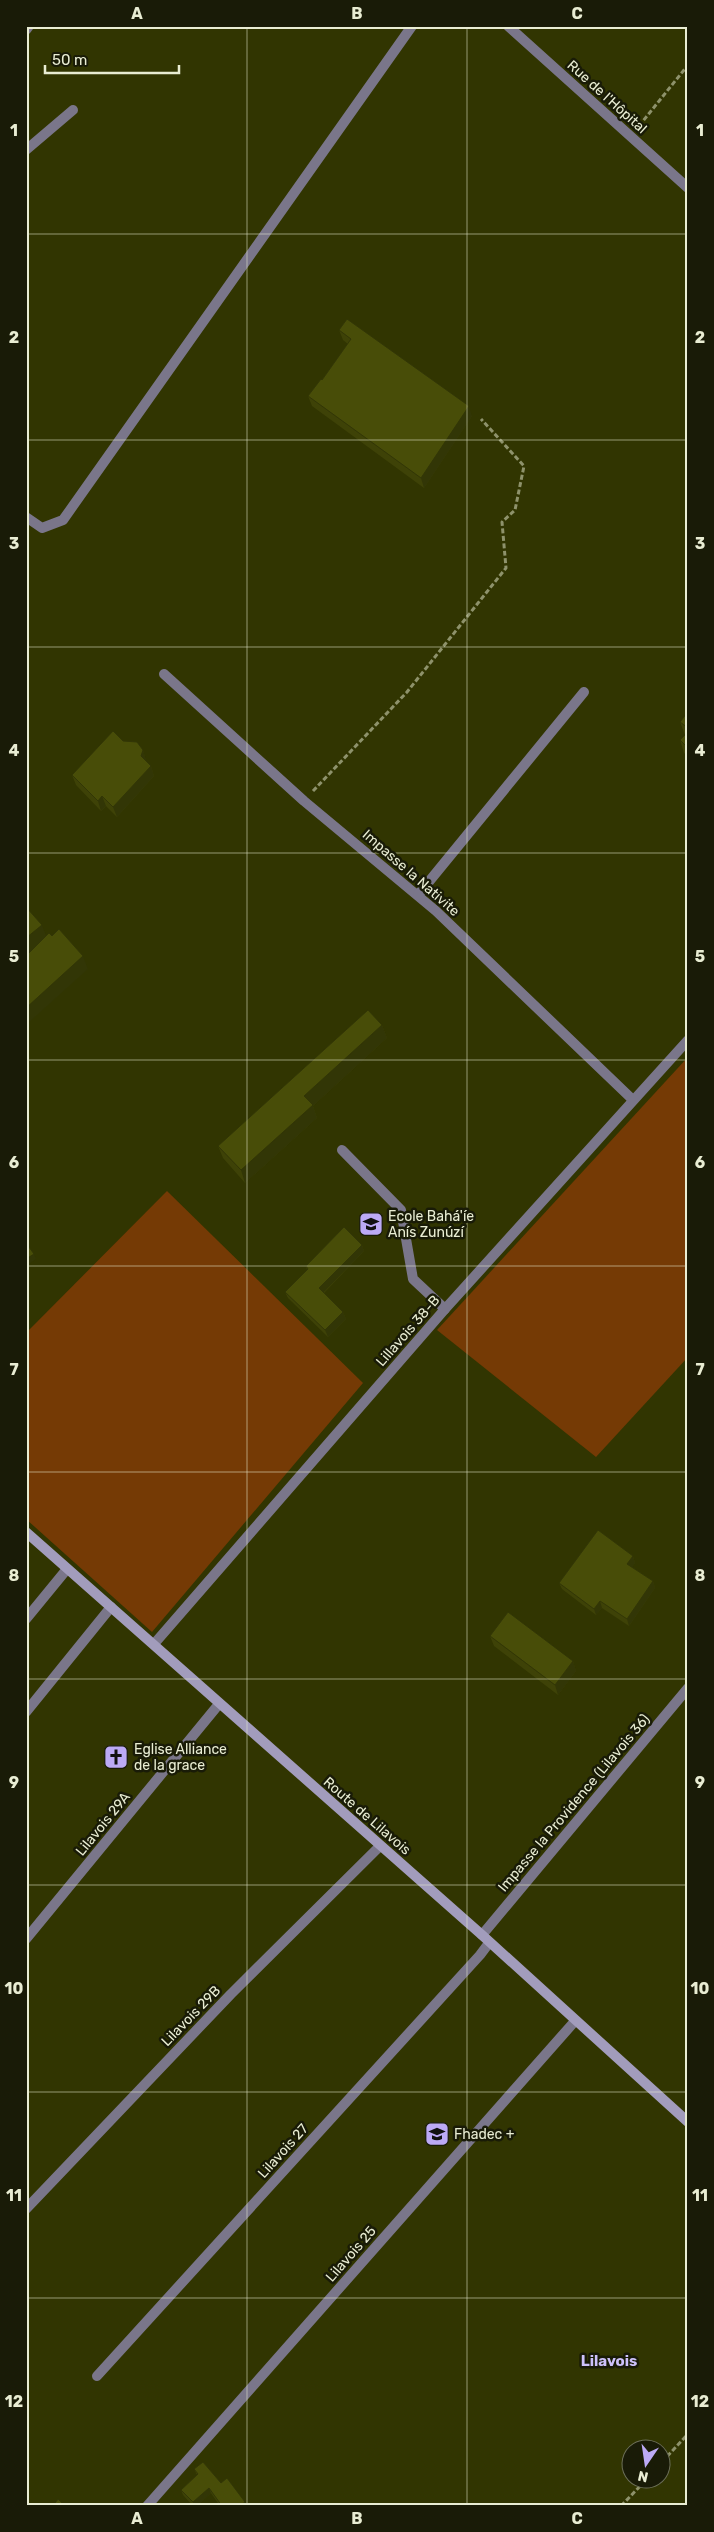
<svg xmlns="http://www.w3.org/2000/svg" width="714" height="2532" font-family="Rubik,sans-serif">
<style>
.green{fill:#753a05}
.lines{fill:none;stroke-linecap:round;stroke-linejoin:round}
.path{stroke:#8e926b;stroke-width:3;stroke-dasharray:5 2.5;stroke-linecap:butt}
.lane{stroke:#7a768a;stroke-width:10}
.street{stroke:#7a768a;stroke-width:10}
.secondary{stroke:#a29cbc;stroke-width:10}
.wall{fill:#3e4207}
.shaded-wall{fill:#323606}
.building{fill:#484d08;stroke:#323606}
.grid{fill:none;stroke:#e9edd3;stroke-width:1;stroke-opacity:0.55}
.labels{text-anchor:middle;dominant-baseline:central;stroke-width:5;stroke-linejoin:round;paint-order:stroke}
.street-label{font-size:14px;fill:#e9edd3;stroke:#191b07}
.poi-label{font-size:14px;fill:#e9edd3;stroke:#191b07;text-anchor:start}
.neighbourhood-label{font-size:15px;font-weight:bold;fill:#cdc1fa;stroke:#191b07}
.neatline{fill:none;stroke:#e9edd3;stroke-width:2}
.grid-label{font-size:16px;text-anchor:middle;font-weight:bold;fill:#e9edd3}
</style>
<rect width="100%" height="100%" fill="#313501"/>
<!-- green -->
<g class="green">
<polygon points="688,1057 688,1357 596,1457 437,1330"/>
<polygon points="167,1191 363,1383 152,1632 26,1519 26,1333"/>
</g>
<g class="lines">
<!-- path -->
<g class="path">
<polyline points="639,126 688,65"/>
<polyline points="313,791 407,692 506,568 502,522 515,510 524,466 481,419"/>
<polyline points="662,2462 688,2434"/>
<polyline points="621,2506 646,2480"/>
</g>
<!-- lane -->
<g class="lane">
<polyline points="26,150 73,110"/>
<polyline points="26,517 42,528 63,520 412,26"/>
<polyline points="342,1150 401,1210 413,1279 445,1309"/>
</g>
<!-- street -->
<g class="street">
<polyline points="508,26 688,188"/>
<polyline points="26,30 29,26"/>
<polyline points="164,674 304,801 436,911 633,1100"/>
<polyline points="418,895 584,692"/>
<polyline points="26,1619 67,1569"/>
<polyline points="154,1644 445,1309 688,1040"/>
<polyline points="26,1712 111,1607"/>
<polyline points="482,1935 688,1688"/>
<polyline points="26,1939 219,1704"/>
<polyline points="26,2209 231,1994 380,1846"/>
<polyline points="97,2376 480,1955 489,1943"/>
<polyline points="147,2506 575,2021"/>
</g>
<!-- secondary -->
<polyline class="secondary" points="26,1532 482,1935 688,2122"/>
</g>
<!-- wall -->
<g class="wall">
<polygon points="339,330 472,416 424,488 312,406 308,396 322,380 348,344 343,340"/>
<polygon points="688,712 688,756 684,753 680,740 685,735 680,722"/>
<polygon points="123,741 143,750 146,761 151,766 154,776 117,817 106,806 101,811 76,785 72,775"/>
<polygon points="382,1025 387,1038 313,1106 317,1118 245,1183 223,1158 218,1146"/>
<polygon points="362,1245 364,1251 324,1293 343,1312 346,1319 328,1337 288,1298 285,1292 307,1270 306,1266"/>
<polygon points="633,1556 635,1563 632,1567 653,1581 655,1588 629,1626 602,1608 596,1615 562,1589 559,1583"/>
<polygon points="490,1636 573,1661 576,1671 558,1695 494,1646"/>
<polygon points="194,2469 221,2483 246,2506 220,2506 211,2493 197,2506 193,2506 183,2495 181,2490 197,2475"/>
</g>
<!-- shaded-wall -->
<g class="shaded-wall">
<polygon points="469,406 472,416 424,488 421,478"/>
<polygon points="143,750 146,760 145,766 141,756"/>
<polygon points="151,766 154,776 117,817 113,807"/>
<polygon points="102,796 106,806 101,811 98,801"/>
<polygon points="42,925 47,938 26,955 26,938"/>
<polygon points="83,956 88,969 26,1025 26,1008"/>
<polygon points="382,1025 387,1038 313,1106 317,1118 245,1183 241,1170 304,1096"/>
<polygon points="362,1245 364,1251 321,1295 319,1288"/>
<polygon points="34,1254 36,1259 26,1266 26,1259"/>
<polygon points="343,1312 346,1319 328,1337 325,1330"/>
<polygon points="633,1556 635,1563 630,1571 627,1564"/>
<polygon points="653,1581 655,1588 629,1626 627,1619"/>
<polygon points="600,1601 602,1608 596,1615 594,1609"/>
<polygon points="573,1661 576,1671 558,1695 555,1685"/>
<polygon points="209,2488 211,2493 197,2506 194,2506 193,2502"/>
<polygon points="245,2502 246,2506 240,2506"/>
</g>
<!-- building -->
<g class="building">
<polygon points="347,319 469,406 421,478 308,396 321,379 322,380 351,339 339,330"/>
<polygon points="688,712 688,728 680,722"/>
<polygon points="113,731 123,741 137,742 143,750 141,756 151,766 113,807 102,796 98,801 72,775"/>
<polygon points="688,732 688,748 680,740"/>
<polygon points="26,907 42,925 26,938"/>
<polygon points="59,929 83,956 26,1008 26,956 49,933 52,936"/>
<polygon points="368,1010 382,1025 304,1096 313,1105 241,1170 218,1146"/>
<polygon points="344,1227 362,1245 319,1288 343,1312 325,1330 285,1292 308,1269 306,1266"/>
<polygon points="26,1243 34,1254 26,1259"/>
<polygon points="598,1530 633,1556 627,1564 653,1581 627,1619 600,1601 594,1609 559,1583"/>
<polygon points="508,1612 573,1661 555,1685 490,1636"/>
<polygon points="203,2462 221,2483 227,2478 245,2502 240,2506 222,2506 209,2488 193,2502 181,2490 198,2474 194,2469"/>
<polygon points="58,2499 65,2506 53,2506"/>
</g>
<!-- grid -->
<path class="grid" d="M247,26V2506M467,26V2506M26,234H688M26,440H688M26,647H688M26,853H688M26,1060H688M26,1266H688M26,1472H688M26,1679H688M26,1885H688M26,2092H688M26,2298H688"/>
<!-- icons -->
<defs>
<g id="school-square" transform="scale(1.25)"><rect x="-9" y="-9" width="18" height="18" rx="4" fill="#bcaaf6" stroke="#191b07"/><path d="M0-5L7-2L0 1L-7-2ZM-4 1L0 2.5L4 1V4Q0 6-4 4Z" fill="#111"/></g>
<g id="church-square" transform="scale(1.25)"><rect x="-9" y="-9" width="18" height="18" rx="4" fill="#bcaaf6" stroke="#191b07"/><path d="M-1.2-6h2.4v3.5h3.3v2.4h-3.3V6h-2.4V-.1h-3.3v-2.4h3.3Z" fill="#111"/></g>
</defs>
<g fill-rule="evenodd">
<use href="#school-square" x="371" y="1224"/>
<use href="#church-square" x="116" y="1757"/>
<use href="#school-square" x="437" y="2134"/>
</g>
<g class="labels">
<!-- street labels -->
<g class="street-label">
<text transform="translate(607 97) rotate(42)">Rue de l'Hôpital</text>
<text transform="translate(411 873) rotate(41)">Impasse la Nativite</text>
<text transform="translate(408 1331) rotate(-49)">Lillavois 38-B</text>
<text transform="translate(574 1803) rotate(-50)">Impasse la Providence (Lilavois 36)</text>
<text transform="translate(367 1816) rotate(41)">Route de Lilavois</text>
<text transform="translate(103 1824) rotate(-51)">Lilavois 29A</text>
<text transform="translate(191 2016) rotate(-46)">Lilavois 29B</text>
<text transform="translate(283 2151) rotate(-48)">Lilavois 27</text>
<text transform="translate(351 2254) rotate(-49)">Lilavois 25</text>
</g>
<!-- poi labels -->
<g class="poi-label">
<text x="388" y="1216">Ecole Bahá'íe<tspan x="388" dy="16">Anís Zunúzí</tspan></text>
<text x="134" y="1749">Eglise Alliance<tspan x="134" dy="16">de la grace</tspan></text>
<text x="454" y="2134">Fhadec +</text>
</g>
<!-- neighbourhood labels -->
<g class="neighbourhood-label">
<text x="609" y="2361">Lilavois</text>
</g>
</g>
<!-- border -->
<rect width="714" height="2532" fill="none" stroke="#191b07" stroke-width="55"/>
<!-- north arrow -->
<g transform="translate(646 2464) rotate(193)"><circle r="24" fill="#191b07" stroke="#6c6f59"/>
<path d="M0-4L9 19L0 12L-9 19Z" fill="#bcaaf6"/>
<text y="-8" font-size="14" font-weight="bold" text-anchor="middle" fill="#e9edd3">N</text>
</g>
<!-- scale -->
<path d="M45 65v8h134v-8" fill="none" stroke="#e9edd3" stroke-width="2.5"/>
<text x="52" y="65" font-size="15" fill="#e9edd3" stroke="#191b07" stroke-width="4" paint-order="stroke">50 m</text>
<rect x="28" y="28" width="658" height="2476" class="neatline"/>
<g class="grid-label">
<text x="137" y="19">A</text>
<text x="357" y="19">B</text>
<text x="577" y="19">C</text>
<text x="14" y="136">1</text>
<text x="700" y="136">1</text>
<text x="14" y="343">2</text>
<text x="700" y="343">2</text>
<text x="14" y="549">3</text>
<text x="700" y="549">3</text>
<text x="14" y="756">4</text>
<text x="700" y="756">4</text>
<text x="14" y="962">5</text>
<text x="700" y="962">5</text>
<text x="14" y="1168">6</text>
<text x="700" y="1168">6</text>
<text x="14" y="1375">7</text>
<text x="700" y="1375">7</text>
<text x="14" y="1581">8</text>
<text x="700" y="1581">8</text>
<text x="14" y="1788">9</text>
<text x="700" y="1788">9</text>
<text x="14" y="1994">10</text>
<text x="700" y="1994">10</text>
<text x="14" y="2201">11</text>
<text x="700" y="2201">11</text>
<text x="14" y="2407">12</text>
<text x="700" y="2407">12</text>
<text x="137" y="2524">A</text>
<text x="357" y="2524">B</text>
<text x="577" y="2524">C</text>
</g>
</svg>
